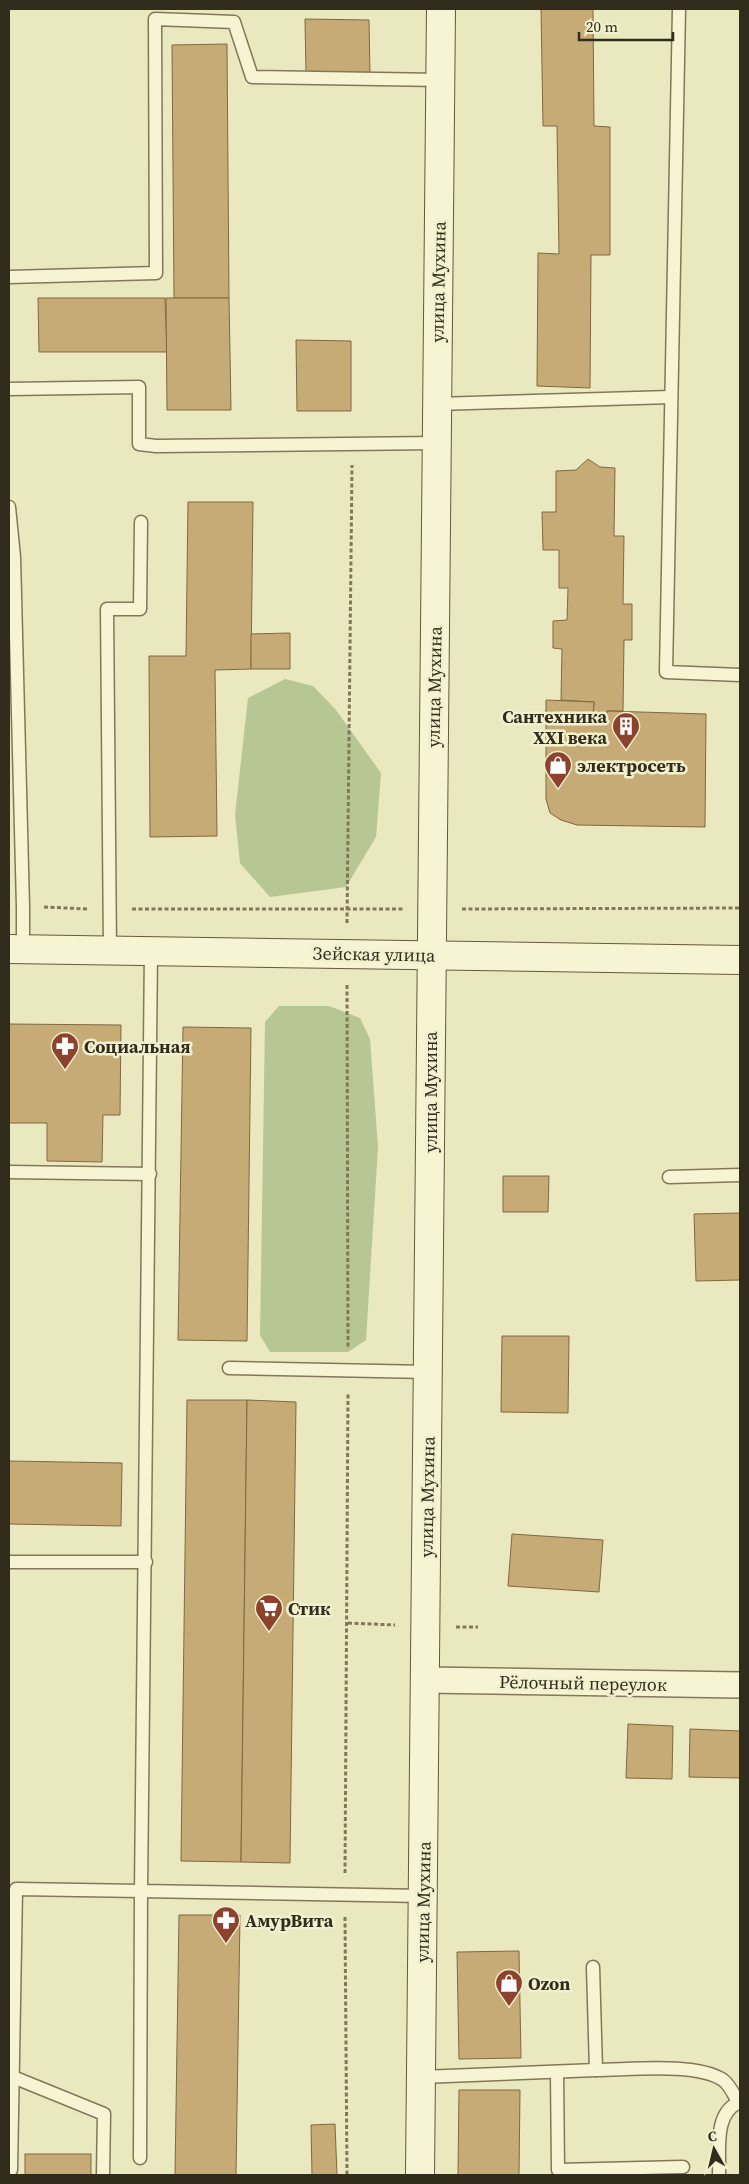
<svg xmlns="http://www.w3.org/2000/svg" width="749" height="2184" font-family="'Source Serif 4',serif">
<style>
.green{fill:#b6c794}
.building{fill:#c6ab77;stroke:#806840}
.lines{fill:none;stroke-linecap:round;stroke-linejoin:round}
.lane-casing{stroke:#827859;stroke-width:15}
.street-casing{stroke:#827859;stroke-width:28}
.secondary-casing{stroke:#64593c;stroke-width:30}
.path{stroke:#827859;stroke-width:3;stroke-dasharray:4 2.5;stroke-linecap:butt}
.lane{stroke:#f6f4d2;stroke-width:12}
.street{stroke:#f6f4d2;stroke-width:25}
.secondary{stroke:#f6f4d2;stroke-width:28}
.labels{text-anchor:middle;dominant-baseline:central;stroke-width:5;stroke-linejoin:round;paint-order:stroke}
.street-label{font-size:18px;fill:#322c1c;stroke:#f2f0ce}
.poi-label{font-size:18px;font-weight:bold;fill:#322c1c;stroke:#f2f0ce;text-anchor:start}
</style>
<rect width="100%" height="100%" fill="#eae8bf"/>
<!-- green -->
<g class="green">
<polygon points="285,679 313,686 336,710 381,773 376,837 346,887 270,897 240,863 235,815 248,698"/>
<polygon points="279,1006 329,1006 360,1018 370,1039 378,1147 366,1340 348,1352 270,1352 260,1335 265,1022"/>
</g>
<!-- building -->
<g class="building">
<polygon points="541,9 593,9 594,126 610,127 610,255 591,255 590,388 537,386 538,253 559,254 557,126 543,126"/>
<polygon points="305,19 369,20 370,74 306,74"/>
<polygon points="227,44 229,298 174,298 172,45"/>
<polygon points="38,298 165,298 167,352 39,352"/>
<polygon points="166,298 229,298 231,410 167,410"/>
<polygon points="296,340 351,341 351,411 297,411"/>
<polygon points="588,459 600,467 615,468 614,536 624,536 623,604 632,604 632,640 624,640 623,711 607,711 607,717 593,717 594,702 561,700 562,649 553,648 553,621 567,620 568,588 559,588 559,550 543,550 542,512 556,512 556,471 576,470"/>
<polygon points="188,502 253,502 251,669 215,670 217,836 150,837 149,656 186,656"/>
<polygon points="290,633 290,669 251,669 251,634"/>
<polygon points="546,700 594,702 593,717 607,717 607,711 706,714 705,827 577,825 561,820 550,813 546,799"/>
<polygon points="9,1024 121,1025 120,1115 103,1115 102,1162 47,1161 47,1123 9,1123"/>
<polygon points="183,1027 251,1028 247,1341 178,1340"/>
<polygon points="503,1176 549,1176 548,1212 503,1212"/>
<polygon points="740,1213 740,1280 696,1281 694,1214"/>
<polygon points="502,1336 569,1336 568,1413 501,1412"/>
<polygon points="187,1400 247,1400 241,1862 181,1861"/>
<polygon points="247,1400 296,1402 290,1863 241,1862"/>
<polygon points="9,1461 122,1463 121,1526 9,1524"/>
<polygon points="512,1534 603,1540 599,1592 508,1586"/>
<polygon points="628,1724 673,1726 672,1779 626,1778"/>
<polygon points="690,1729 740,1731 740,1778 689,1777"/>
<polygon points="179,1915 240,1915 236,2175 175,2175"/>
<polygon points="519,1951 521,2058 459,2059 457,1952"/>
<polygon points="459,2090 520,2090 519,2175 458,2175"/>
<polygon points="335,2124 337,2175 312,2175 311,2125"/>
<rect x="25" y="2154" width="66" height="21"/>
</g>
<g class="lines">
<!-- lane casing -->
<g class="lane-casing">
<g id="lane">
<polyline points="679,9 666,672 740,675"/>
<polyline points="9,277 156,273 155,19 234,22 252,77 440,80"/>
<polyline points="9,389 139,387 139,444 156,446 436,443"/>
<polyline points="437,404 671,397"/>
<polyline points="9,507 14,557 23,907 23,949"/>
<polyline points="110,950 107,609 140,609 141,522"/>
<polyline points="151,951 141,1891 423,1896"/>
<polyline points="9,1172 150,1174"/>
<polyline points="669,1177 740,1175"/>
<polyline points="229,1368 428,1372"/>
<polyline points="9,1562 146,1562"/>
<path d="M596,2070C629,2070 696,2062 723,2080C730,2085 734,2095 738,2102"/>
<polyline points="557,2072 558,2170 683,2167"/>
<polyline points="13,2077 104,2114 103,2175"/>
<polyline points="421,2077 596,2070 593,1967"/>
<polyline points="11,2170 16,1889 141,1891 140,2158"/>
<path d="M719,2175C720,2152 713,2112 740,2102"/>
</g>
</g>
<!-- street casing -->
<g class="street-casing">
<polyline id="street" points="425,1680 740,1685"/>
</g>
<!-- secondary casing -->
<g class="secondary-casing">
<g id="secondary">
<polyline points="9,949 740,960"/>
<polyline points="420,2175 441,9"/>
</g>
</g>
<!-- path -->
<g class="path">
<polyline points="44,907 88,909"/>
<polyline points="132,909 403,909"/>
<polyline points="462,909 740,908"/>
<polyline points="347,923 352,465"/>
<polyline points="347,985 348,1348"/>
<polyline points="348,1623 395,1625"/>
<polyline points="456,1627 478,1627"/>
<polyline points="345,1873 348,1392"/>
<polyline points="345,1917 347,2175"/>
</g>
<!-- lane -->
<use href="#lane" class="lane"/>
<!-- street -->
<use href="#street" class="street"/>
<!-- secondary -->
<use href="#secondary" class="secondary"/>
</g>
<!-- icons -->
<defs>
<g id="building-pin" transform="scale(1.4375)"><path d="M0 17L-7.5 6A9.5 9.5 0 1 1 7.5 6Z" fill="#8d422d" stroke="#f2f0ce"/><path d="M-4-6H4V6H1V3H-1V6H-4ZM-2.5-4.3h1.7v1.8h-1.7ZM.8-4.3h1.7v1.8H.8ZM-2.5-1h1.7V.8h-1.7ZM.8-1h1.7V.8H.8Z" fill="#fff"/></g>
<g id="shop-pin" transform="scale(1.4375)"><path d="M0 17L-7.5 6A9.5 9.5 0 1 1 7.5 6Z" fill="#8d422d" stroke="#f2f0ce"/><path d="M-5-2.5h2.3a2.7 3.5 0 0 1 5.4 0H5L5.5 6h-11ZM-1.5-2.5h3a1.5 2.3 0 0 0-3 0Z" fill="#fff"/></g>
<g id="pharmacy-pin" transform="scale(1.4375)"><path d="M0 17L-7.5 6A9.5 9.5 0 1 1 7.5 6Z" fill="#8d422d" stroke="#f2f0ce"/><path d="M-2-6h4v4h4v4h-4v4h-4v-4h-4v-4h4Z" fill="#fff"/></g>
<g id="supermarket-pin" transform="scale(1.4375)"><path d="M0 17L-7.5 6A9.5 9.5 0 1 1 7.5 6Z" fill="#8d422d" stroke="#f2f0ce"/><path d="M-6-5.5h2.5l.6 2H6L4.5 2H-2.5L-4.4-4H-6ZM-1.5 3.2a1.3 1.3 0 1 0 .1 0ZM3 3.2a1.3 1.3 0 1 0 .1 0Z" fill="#fff"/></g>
</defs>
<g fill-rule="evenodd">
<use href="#building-pin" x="626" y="726"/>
<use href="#shop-pin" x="558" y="765"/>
<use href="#pharmacy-pin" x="65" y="1046"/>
<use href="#supermarket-pin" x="269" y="1608"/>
<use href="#pharmacy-pin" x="226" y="1920"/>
<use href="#shop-pin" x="509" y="1983"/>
</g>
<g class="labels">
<!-- street labels -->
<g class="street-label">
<text transform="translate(438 282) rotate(-89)">улица Мухина</text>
<text transform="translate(434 687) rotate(-89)">улица Мухина</text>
<text transform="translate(374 954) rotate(1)">Зейская улица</text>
<text transform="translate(430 1092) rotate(-90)">улица Мухина</text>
<text transform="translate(427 1497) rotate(-89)">улица Мухина</text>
<text transform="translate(583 1683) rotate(1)">Рёлочный переулок</text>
<text transform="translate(423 1902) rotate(-89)">улица Мухина</text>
</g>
<!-- poi labels -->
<g class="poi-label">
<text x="607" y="716" text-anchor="end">Сантехника<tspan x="607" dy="21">XXI века</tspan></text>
<text x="577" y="765">электросеть</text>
<text x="84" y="1046">Социальная</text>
<text x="288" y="1608">Стик</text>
<text x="245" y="1920">АмурВита</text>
<text x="528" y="1983">Ozon</text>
</g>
</g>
<!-- border -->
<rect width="749" height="2184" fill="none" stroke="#322c1c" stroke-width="20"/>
<!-- north arrow -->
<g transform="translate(714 2149) rotate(352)" stroke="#f2f0ce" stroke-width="4" paint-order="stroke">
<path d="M0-4L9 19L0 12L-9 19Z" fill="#322c1c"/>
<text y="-8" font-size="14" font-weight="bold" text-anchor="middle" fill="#322c1c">С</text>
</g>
<!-- scale -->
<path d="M579 32v8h94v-8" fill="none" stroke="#322c1c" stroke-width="2.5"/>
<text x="586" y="32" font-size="15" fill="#322c1c" stroke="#f2f0ce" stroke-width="4" paint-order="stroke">20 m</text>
</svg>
